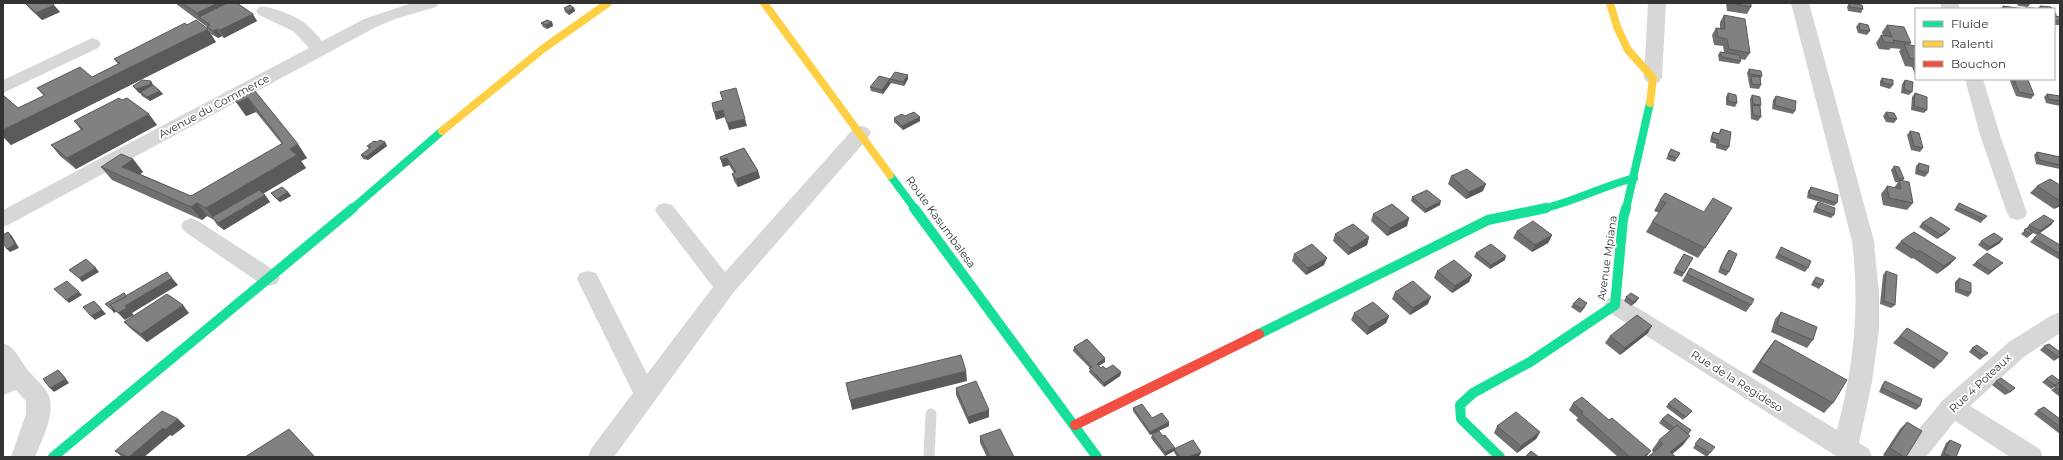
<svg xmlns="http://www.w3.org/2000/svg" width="2063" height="460" font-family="Montserrat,sans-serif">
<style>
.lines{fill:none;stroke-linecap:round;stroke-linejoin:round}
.lane{stroke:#d7d7d7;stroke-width:11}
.street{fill:#d7d7d7;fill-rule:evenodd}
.fast-far1{stroke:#16e098;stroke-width:8}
.fast{stroke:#16e098;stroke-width:10}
.slow{stroke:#ffcf43;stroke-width:8}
.jam{stroke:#f24e42;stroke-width:10}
.wall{fill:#6f6f6f}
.shaded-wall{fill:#5a5a5a}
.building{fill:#818181;stroke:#5a5a5a}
.labels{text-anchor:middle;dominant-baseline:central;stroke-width:4;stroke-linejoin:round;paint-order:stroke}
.street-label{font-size:11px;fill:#333;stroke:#fff}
</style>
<rect width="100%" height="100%" fill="#fff"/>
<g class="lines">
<!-- lane -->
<polyline class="lane" points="929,457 931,414"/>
<!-- street -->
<g class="street">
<path d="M412,3H439L436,7L395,19L376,27L10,224L3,227V210L309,48L293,31L259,15L256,11L259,7C270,5 295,16 305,23C311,28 317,35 322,41L364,19Z"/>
<polygon points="1648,3 1666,3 1662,78 1659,82 1653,84 1647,82 1644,78"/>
<path d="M1791,3H1809L1874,241L1875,253L1879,292V330L1872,382L1859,443L1869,449L1872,457L1836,456L1607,311L1604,305L1607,299L1615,296L1623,299L1837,430C1854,365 1860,308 1852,241Z"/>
<polygon points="1940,3 1958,3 1960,9 1942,9"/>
<polygon points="92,38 98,40 101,44 98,48 3,93 3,80"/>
<polygon points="1965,79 1983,79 2000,135 2027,213 2024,218 2017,220 2010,218 2007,213 1980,135"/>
<polygon points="861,126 868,128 871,133 868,138 733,293 614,457 588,457 591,449 633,393 577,279 580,273 588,271 596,273 647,374 713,287 658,215 655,210 658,205 665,203 672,205 725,272 854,128"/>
<polygon points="191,218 198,221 277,272 280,278 277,284 269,286 261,284 184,231 181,226 184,221"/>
<polygon points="2060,312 2060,333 2025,356 1970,406 2040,449 2043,457 2010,457 1955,421 1926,457 1899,457 1902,449 1943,400 2009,342 2052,315"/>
<path d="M3,343C16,347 19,359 27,369C33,377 42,384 47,392C58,410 42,439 35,457H11L26,414V401L16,390L3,395Z"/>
</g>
<!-- fast-far1 -->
<g class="fast-far1">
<polyline points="890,175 915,209"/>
<polyline points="352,209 442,131"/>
<path d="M1542,209C1573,202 1603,186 1634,178"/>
<polyline points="1626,209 1650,103"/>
</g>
<!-- fast -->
<g class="fast">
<polyline points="914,208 1097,457"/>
<polyline points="1259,334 1488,220 1546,208"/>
<polyline points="53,457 353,208"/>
<polyline points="1500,457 1461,419 1460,405 1473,393 1530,362 1615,305 1623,219 1626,208"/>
</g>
<!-- slow -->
<g class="slow">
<polyline points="764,3 890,175"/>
<polyline points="1610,3 1617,27 1628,50 1653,78 1650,103"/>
<polyline points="442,131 544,48 608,3"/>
</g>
<!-- jam -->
<polyline class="jam" points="1075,425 1259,334"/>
</g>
<!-- wall -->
<g class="wall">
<polygon points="25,3 60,12 42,20 30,9"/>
<polygon points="175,3 226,3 257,21 224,38 222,36 218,38 211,34 207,27"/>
<polygon points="1726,3 1751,3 1751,7 1747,14 1727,11"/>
<polygon points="1849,3 1863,9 1861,13 1848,11 1847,7"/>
<polygon points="2017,3 2031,3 2028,7 2018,6"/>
<polygon points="2003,6 2025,9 2000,9"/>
<polygon points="2040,6 2052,9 2037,9"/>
<polygon points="564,8 574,8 575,11 569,15 565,12"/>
<polygon points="2054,11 2057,15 2056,16 2060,17 2060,25 2054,25"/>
<polygon points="1724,15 1750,53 1745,60 1740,59 1741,61 1739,64 1719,61 1718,55 1720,52 1724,52 1723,46 1714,45 1712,35 1716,28 1720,28 1720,22"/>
<polygon points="552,22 553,26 547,29 543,27 541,23"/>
<polygon points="1859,23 1870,31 1867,35 1858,33 1856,27"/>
<polygon points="187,25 216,42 11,145 3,137 3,95 18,108 44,96 37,88 92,77 118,64 114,59"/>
<polygon points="1887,25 1911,43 1909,45 1916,46 1916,74 1915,74 1912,67 1905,66 1899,51 1901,49 1891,48 1889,50 1879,49 1876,43 1881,35 1883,36 1882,32"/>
<polygon points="1749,69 1762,76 1760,80 1761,85 1759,89 1750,88 1748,79 1749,78 1748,78 1747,73"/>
<polygon points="908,75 908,79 904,86 891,83 890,79"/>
<polygon points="1882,78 1893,85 1890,89 1880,86 1880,81"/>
<polygon points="890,79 891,83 883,94 871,91 870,87"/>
<polygon points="2012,79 2021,79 2034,95 2031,99 2016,96 2010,81"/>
<polygon points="1905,80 1912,92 1909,95 1901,93 1902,84"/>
<polygon points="151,81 153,85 160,91 163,94 150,101 142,96 140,93 139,93 133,86"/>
<polygon points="251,86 307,158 301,161 306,168 263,194 265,195 270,202 224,230 217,225 214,220 207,216 202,220 112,180 101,167 133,159 143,172 140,174 191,196 282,144 256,112 246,116 231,95"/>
<polygon points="1728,93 1737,103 1735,107 1726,105 1726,97"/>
<polygon points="1915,93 1927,110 1924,113 1911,110 1912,97"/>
<polygon points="2047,94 2060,96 2060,106 2046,103 2044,97"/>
<polygon points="1752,95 1761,105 1760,107 1761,117 1758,121 1751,119 1750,99"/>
<polygon points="1776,96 1795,111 1793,114 1772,109 1773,100"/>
<polygon points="1886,112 1897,119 1894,123 1886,122 1883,116"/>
<polygon points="920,117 920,121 903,130 894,122 894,118"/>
<polygon points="74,121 157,125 76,169 60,156 51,145 81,130"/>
<polygon points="1721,129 1729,147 1726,151 1716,148 1716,144 1710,142 1711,136 1713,132 1718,134"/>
<polygon points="1910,131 1923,148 1920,152 1911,150 1907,135"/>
<polygon points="377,142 385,142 387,146 368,160 363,159 361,155 369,149 367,146"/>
<polygon points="744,148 758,171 760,178 738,187 734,181 732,174 734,173 729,165 723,167 722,164 720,157"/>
<polygon points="1671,149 1677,158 1675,162 1666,159"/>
<polygon points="2037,152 2060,157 2060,169 2036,164 2034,155"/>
<polygon points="1919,163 1928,173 1925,177 1915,174 1916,166"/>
<polygon points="1894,166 1904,179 1902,181 1913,203 1907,210 1883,205 1881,194 1887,186 1894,188 1898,182 1895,182 1891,170"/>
<polygon points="1451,176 1483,191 1466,199 1448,184"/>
<polygon points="2060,185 2060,206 2054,209 2030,193 2037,186"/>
<polygon points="1811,187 1837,203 1834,206 1807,198 1808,191"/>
<polygon points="288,192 291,196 280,202 274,197 271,193"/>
<polygon points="1412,197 1440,205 1425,213 1411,201"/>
<polygon points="1660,200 1726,218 1698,258 1646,232 1652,222 1659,213 1654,211"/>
<polygon points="1818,202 1834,215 1831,218 1813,212 1815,206"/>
<polygon points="1959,203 1984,219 1981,223 1954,210"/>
<polygon points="1373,214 1409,218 1407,226 1387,236 1371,221"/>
<polygon points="2054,221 2051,225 2037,235 2033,233 2027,238 2021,234 2026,229 2029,225"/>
<polygon points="1922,223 1946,233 1937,239 1919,227"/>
<polygon points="1517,231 1552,235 1548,243 1532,252 1513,238"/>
<polygon points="1335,234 1369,237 1367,245 1348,255 1333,241"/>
<polygon points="2034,238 2060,245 2060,260 2030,242"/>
<polygon points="1901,241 1956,258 1949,265 1937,274 1913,258 1912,259 1895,248"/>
<polygon points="1981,241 2000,243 1987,251 1978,245"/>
<polygon points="1781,247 1808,268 1805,272 1775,258"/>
<polygon points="1729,250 1729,272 1726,276 1718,272 1726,254"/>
<polygon points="1476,253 1505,260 1490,269 1474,257"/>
<polygon points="1294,254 1324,265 1306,275 1292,261"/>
<polygon points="1684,254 1693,258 1682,277 1673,273"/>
<polygon points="1976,262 2003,263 1999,266 1988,275 1972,265"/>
<polygon points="1690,268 1751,305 1746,312 1682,281"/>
<polygon points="1437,271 1472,275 1469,282 1452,293 1434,278"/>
<polygon points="1886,271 1895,305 1891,308 1880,304 1883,275"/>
<polygon points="1816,277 1822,285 1819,289 1811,285 1813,281"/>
<polygon points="1959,278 1971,293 1968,297 1955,292 1955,282"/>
<polygon points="1395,292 1428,304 1410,315 1392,299"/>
<polygon points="1626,297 1636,302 1631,306 1624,301"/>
<polygon points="1573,304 1585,307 1580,313 1571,307"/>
<polygon points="1781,312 1813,340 1807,348 1771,332 1775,319"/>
<polygon points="189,313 147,342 131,329 124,322"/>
<polygon points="1354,313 1389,316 1386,323 1367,335 1351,320"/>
<polygon points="1907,328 1941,362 1934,369 1893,343"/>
<polygon points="1648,333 1620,355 1605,343 1610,336"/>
<polygon points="1775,340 1833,403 1824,413 1752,372 1767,350"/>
<polygon points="2044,346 2060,357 2054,361 2040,350"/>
<polygon points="1074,347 1105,362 1099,366 1101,368 1121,372 1120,376 1104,387 1089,372 1090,368 1073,351"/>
<polygon points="1972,348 1988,353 1980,360 1969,352"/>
<polygon points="2046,379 2060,383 2051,389 2042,382"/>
<polygon points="1885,381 1920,406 1916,410 1879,392 1882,385"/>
<polygon points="1996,381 2015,388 2011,392 2005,395 1992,385"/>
<polygon points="2060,384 2060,397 2051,390"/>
<polygon points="956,388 989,417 969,424 956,395"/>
<polygon points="1573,403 1646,457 1618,457 1576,420 1578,418 1569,410"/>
<polygon points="1668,404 1689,414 1683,420 1666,407"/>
<polygon points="1133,408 1152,418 1169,422 1169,426 1150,435 1133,411"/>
<polygon points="2038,410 2060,419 2060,434 2034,414"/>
<polygon points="178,419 185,426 172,436 170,435 144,457 122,457 115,451"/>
<polygon points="1662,419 1688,434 1683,445 1672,454 1653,452 1652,450 1659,440 1670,431 1659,423"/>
<polygon points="1907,422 1904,457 1886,457 1883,455 1900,429"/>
<polygon points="1497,426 1540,432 1536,439 1517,453 1494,433"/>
<polygon points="1152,435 1175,449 1200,455 1197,457 1177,457 1174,452 1174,451 1165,456 1151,438"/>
<polygon points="980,436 1014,457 987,457 980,443"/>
<polygon points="1700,438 1710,453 1707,457 1693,448"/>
<polygon points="1950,440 1956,457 1940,457 1946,443"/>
</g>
<!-- shaded-wall -->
<g class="shaded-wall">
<polygon points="218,3 226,3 231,10 199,17 197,13"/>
<polygon points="54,5 60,12 42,20 36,13"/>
<polygon points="574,8 575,11 569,15 568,11"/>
<polygon points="253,14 257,21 224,38 220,30"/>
<polygon points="552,22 553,26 547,29 546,25"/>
<polygon points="208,29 216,42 11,145 3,136 3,130"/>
<polygon points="217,29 222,36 218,38 213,31"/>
<polygon points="908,75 908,79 904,86 903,82"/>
<polygon points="890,79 891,83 883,94 882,90"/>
<polygon points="151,81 153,85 152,89 139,93 136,89"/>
<polygon points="160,91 163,94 150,101 147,97"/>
<polygon points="248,98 256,112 246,116 237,103"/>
<polygon points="723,110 725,117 716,120 714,112"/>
<polygon points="149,114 157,125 76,169 67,158"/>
<polygon points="920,117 920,121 903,130 902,126"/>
<polygon points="745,119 747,126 729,130 727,123"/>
<polygon points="385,142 387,146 368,160 366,157"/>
<polygon points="298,144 307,158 301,161 306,168 216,221 206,208 290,149"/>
<polygon points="727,158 729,165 723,167 721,160"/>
<polygon points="133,159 143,172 133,180 122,167"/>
<polygon points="758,171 760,178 738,187 736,179"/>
<polygon points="1486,184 1483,191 1466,199 1469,192"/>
<polygon points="288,192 291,196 280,202 277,199"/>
<polygon points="265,195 270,202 224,230 218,223"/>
<polygon points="1441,201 1440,205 1425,213 1426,209"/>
<polygon points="197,203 207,216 202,220 191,207"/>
<polygon points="2060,203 2060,206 2054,209"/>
<polygon points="1409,218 1407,226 1387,236 1390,228"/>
<polygon points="2054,221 2051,225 2037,235 2040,231"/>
<polygon points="1950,229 1946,233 1937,239 1941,235"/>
<polygon points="8,232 12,236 19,248 10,252 7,249"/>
<polygon points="1552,235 1548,243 1532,252 1535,245"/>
<polygon points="1369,237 1367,245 1348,255 1351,248"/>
<polygon points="2003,239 2000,243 1987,251 1990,247"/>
<polygon points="1506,256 1505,260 1490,269 1491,265"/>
<polygon points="1327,258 1324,265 1306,275 1308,268"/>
<polygon points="1956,258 1949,265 1937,274 1944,266"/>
<polygon points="2003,263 1999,266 1988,275 1991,271"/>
<polygon points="96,268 99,272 82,282 79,278"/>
<polygon points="1472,275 1469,282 1452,293 1455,286"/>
<polygon points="172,278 178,285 132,313 134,315 125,320 118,313 125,306 114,313 111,309"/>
<polygon points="79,292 82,295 69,303 66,300"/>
<polygon points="1431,297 1428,304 1410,315 1413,308"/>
<polygon points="1639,298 1636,302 1631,306 1633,302"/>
<polygon points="1587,303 1585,307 1580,313 1582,309"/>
<polygon points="97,304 106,314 95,320 91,316"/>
<polygon points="183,305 189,313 147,342 141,334"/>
<polygon points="1389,316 1386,323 1367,335 1369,327"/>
<polygon points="1652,326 1648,333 1620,355 1625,348"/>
<polygon points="1105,358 1105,362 1096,367 1097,364"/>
<polygon points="58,370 62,374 69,383 54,392 50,388"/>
<polygon points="966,371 967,381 852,410 850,400"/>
<polygon points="1121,372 1120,376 1104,387 1104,383"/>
<polygon points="2060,383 2051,389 2055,385"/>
<polygon points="989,410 989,417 969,424 968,417"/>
<polygon points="178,419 185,426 172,436 165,430"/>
<polygon points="1169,422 1169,426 1150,435 1150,432"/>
<polygon points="163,428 170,435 144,457 129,457"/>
<polygon points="1540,432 1536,439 1517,453 1521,446"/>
<polygon points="1690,436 1683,445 1669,457 1670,452"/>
<polygon points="1175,448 1174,451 1165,456 1165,452"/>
<polygon points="1651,451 1646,457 1643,457"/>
<polygon points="1201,452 1200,455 1196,457 1189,457"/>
</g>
<!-- building -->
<g class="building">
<polygon points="25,3 52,3 54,5 36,13"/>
<polygon points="182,3 218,3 197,13"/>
<polygon points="227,3 237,3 253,14 220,30 217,29 213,31 207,27 210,25 199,17"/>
<polygon points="1731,3 1751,3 1751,7"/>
<polygon points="1849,3 1862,5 1863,9 1850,7"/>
<polygon points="570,5 574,8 568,11 564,8"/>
<polygon points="2003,6 2025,9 2004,9"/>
<polygon points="2040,6 2051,7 2052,9 2042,9"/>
<polygon points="2025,8 2034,8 2035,9 2026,9"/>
<polygon points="1724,15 1745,19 1750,53 1729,49 1727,39 1718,37 1716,28 1725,29"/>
<polygon points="2054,16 2060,17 2060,21 2054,21"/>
<polygon points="196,20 208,29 3,130 3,95 18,108 45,95 37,88 80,67 92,77 120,63 114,59 185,23 187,25"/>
<polygon points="547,20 552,22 546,25 541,23"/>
<polygon points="1859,23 1868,25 1870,31 1860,30"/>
<polygon points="1887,25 1904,27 1911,43 1893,40 1894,43 1884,42 1881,35 1892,37"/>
<polygon points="1904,44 1916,46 1916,59 1910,58"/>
<polygon points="1720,52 1739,55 1741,61 1722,57"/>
<polygon points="1749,69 1761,71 1762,76 1750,74"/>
<polygon points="895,72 908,75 903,82 890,79"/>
<polygon points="879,76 890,79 882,90 870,87"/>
<polygon points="1751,76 1760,77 1761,85 1752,84"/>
<polygon points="1882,78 1893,80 1893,85 1883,83"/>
<polygon points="2014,79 2021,79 2028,80 2034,95 2019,92"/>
<polygon points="142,80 151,81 149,85 136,89 133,86"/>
<polygon points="1905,80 1913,82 1912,92 1904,89"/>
<polygon points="153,85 160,91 147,97 140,92"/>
<polygon points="251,86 298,144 290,149 297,155 206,208 197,203 191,207 101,167 121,154 133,159 122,167 191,196 283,143 248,98 237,103 231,95"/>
<polygon points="736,88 745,119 727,123 723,110 714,112 712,103 723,100 720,92"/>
<polygon points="1728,93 1736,95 1737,103 1728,101"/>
<polygon points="1915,93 1927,97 1927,110 1914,106"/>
<polygon points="2047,94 2060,96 2060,101 2049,99"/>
<polygon points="1752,95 1760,97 1761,105 1753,104"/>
<polygon points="1776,96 1796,101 1795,111 1775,105"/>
<polygon points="119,98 122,100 127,98 149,114 67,158 51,145 83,129 74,121"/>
<polygon points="1752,105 1760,106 1761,117 1753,115"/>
<polygon points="914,112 920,117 902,126 894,118 902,114 905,116"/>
<polygon points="1886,112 1894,113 1897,119 1889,118"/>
<polygon points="1721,129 1731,132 1729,147 1718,144 1719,140 1712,138 1713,132 1720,134"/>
<polygon points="1910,131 1919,133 1923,148 1914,146"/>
<polygon points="380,140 385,142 366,157 361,155 371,147 367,146 374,141 377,142"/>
<polygon points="744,148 758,171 736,179 732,174 736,172 727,158 721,160 720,157"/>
<polygon points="1671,149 1680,153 1677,158 1668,155"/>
<polygon points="2037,152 2060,157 2060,165 2039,160"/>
<polygon points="1919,163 1929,166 1928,173 1918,170"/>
<polygon points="1894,166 1899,167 1904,179 1898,178"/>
<polygon points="1467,169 1486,184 1469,192 1451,176"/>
<polygon points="2050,179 2060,185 2060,201 2037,186"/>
<polygon points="1899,180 1909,182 1913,203 1889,198 1887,186 1901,189"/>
<polygon points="282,187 288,192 277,199 271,193"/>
<polygon points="1811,187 1838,195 1837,203 1809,194"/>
<polygon points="259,190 265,195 218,223 212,217"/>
<polygon points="1427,190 1441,201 1426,209 1412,197"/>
<polygon points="1665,193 1704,212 1713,198 1732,208 1705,248 1652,222 1666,203 1660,200"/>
<polygon points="1818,202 1835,208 1834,215 1816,208"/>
<polygon points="1959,203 1987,216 1984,219 1957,207"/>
<polygon points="1392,204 1409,218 1390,228 1373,214"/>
<polygon points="2044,215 2054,221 2040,231 2029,225"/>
<polygon points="1931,217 1950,229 1941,235 1922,223"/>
<polygon points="1533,221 1552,235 1535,245 1517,231"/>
<polygon points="1353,224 1369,237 1351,248 1335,234"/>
<polygon points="2027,228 2033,232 2030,234 2024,230"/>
<polygon points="8,232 15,244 7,249 3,243 3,235"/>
<polygon points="1914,232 1956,258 1944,266 1919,250 1918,252 1901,241"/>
<polygon points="1994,233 2003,239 1990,247 1981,241"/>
<polygon points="2040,233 2060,245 2060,254 2034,238"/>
<polygon points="1312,244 1327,258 1308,268 1294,254"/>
<polygon points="1491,244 1506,256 1491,265 1476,253"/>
<polygon points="1781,247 1811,261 1808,268 1778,254"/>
<polygon points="1729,250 1737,254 1729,272 1720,268"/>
<polygon points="1987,253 2003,263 1991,271 1976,262"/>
<polygon points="1684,254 1693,258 1684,273 1675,269"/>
<polygon points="86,259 96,268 79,278 69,270"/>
<polygon points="1454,260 1472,275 1455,286 1437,271"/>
<polygon points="1690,268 1754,299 1751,305 1687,274"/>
<polygon points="1886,271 1897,275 1895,305 1884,301"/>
<polygon points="167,272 172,278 125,306 127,308 118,313 110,305"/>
<polygon points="1816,277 1824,280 1822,285 1814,282"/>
<polygon points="1959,278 1971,283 1971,293 1958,289"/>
<polygon points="67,281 79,292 66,300 54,289"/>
<polygon points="1413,281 1431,297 1413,308 1395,292"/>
<polygon points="124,293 127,296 110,305 113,308 111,309 105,304"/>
<polygon points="1631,293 1639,298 1633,302 1626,297"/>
<polygon points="167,294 183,305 141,334 124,322"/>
<polygon points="1579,298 1587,303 1582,309 1573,304"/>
<polygon points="94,301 102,310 91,316 83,307"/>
<polygon points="1373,302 1389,316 1369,327 1354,313"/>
<polygon points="1781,312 1817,327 1813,340 1777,325"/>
<polygon points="1637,315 1652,326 1625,348 1610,336"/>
<polygon points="1907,328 1948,353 1941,362 1900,336"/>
<polygon points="1087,339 1105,358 1097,364 1101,368 1103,366 1106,369 1113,365 1121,372 1104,383 1089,368 1092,367 1074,347"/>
<polygon points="1775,340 1847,380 1833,403 1760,362"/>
<polygon points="2049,344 2060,352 2060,356 2058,357 2044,346"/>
<polygon points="1977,345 1988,353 1984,356 1972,348"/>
<polygon points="961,355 966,371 850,400 846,383"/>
<polygon points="58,370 66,379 50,388 43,379"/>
<polygon points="2052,375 2060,381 2060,382 2055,385 2046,379"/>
<polygon points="2001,378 2015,388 2009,392 1996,381"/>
<polygon points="976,381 989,410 968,417 956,388"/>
<polygon points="1885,381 1922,399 1920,406 1882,388"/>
<polygon points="2060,384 2060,390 2055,387"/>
<polygon points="1582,397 1609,420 1612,418 1651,451 1643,457 1630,457 1581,413 1583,412 1573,403"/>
<polygon points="1675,398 1692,411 1686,417 1668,404"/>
<polygon points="1142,404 1152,418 1162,413 1169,422 1150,432 1133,408"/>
<polygon points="2044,407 2060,419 2060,427 2038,410"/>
<polygon points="162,411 178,419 165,430 163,428 129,457 128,457 115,451"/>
<polygon points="1516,412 1540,432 1521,446 1497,426"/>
<polygon points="1668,414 1691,430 1688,434 1677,425 1674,428 1662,419"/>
<polygon points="1907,422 1922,431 1906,457 1904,457 1890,448"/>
<polygon points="1677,425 1690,436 1670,452 1676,457 1648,457 1663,444 1659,440"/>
<polygon points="289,429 315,457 245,457"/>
<polygon points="1000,429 1014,457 990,457 980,436"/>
<polygon points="1159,431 1163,436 1165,435 1175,448 1165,452 1152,435"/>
<polygon points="1700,438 1715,447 1710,453 1695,444"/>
<polygon points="1193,440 1201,452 1189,457 1180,457 1174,449"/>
<polygon points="1950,440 1961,445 1956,457 1951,457 1944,453"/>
<polygon points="1531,451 1539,457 1525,457"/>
</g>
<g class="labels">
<!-- street labels -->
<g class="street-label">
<text transform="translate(214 106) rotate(-28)">Avenue du Commerce</text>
<text transform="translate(941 222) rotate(54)">Route Kasumbalesa</text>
<text transform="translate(1607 258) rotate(-82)">Avenue Mpiana</text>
<text transform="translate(1737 381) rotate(32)">Rue de la Regideso</text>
<text transform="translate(1980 383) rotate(-43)">Rue 4 Poteaux</text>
</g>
</g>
<!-- border -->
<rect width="2063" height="460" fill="none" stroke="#333333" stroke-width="8"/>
<!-- legend -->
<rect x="1915" y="8" width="140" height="72" fill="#ffffff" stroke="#adadad"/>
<rect x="1923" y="21" width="20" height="6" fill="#16e098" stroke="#adadad"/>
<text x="1951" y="28" font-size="12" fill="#333333">Fluide</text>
<rect x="1923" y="41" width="20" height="6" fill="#ffcf43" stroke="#adadad"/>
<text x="1951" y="48" font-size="12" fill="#333333">Ralenti</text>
<rect x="1923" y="61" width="20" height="6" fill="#f24e42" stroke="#adadad"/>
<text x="1951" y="68" font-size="12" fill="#333333">Bouchon</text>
</svg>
